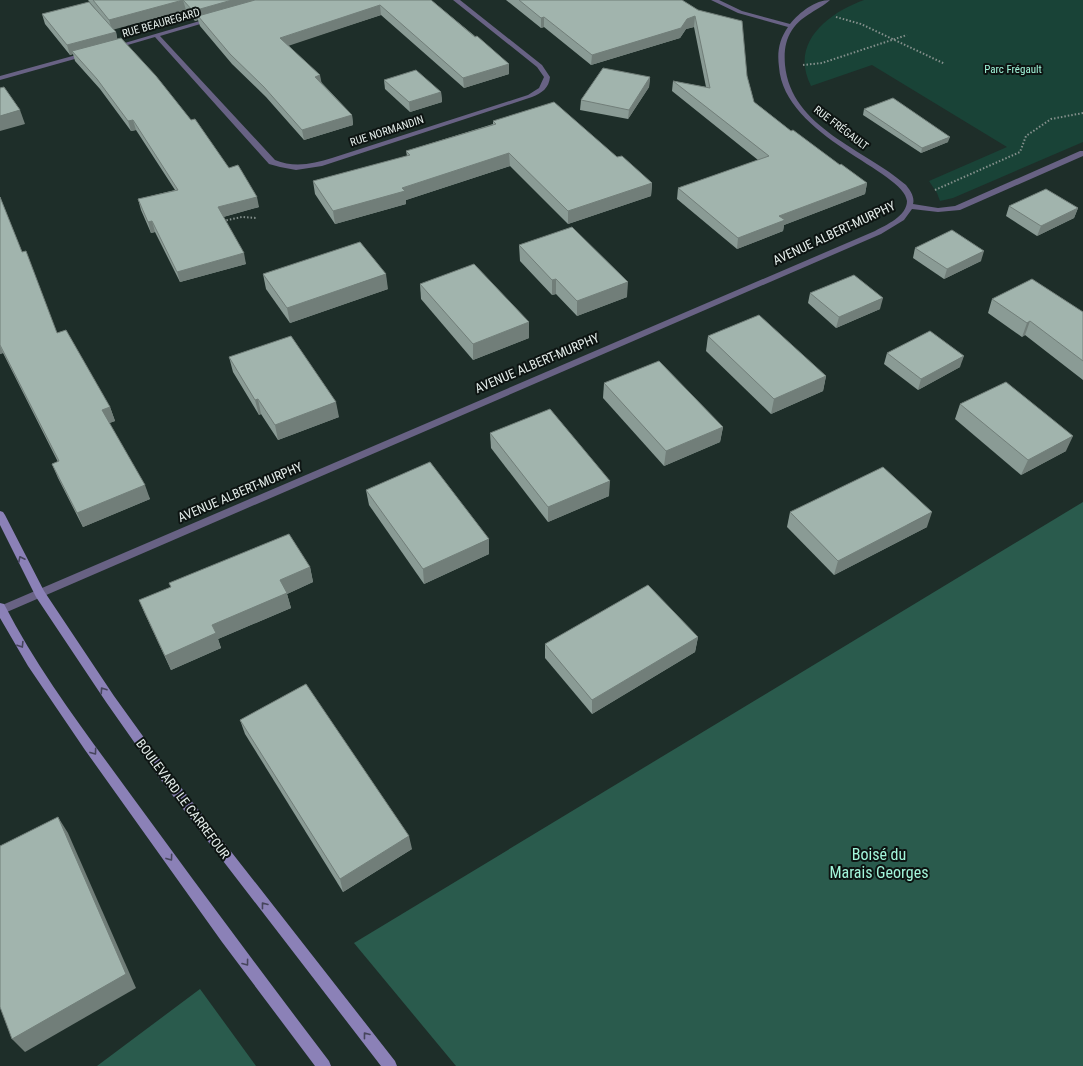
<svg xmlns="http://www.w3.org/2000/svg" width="1083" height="1066" font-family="'Roboto Condensed',sans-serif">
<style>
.green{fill:#194337}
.forest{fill:#2a5b4d}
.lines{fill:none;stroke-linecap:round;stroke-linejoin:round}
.path{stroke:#84908c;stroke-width:2;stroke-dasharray:1.5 2;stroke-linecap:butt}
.street{fill:#686284;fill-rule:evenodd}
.secondary{fill:#8b81b7;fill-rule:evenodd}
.wall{fill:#8a9b95}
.shaded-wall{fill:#717e79}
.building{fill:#a1b4ad;stroke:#717e79}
.oneway{stroke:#46455c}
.labels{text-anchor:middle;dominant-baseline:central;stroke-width:4;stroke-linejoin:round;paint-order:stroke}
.far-street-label{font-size:11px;fill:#e4edea;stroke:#0d1412}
.far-park-label{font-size:11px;fill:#a2f5da;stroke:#0d1412}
.street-label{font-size:13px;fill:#e4edea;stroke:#0d1412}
.near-park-label{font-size:16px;fill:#a2f5da;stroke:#0d1412}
</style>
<rect width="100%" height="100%" fill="#1e2e29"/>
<!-- green -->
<path class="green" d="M864,0H1083V142L953,198L940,201L937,193L929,181L1007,147L872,65L811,86C789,43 828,13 864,0Z"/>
<!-- forest -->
<g class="forest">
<polygon points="1083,502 1083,1066 456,1066 354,943"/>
<polygon points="200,989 256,1066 97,1066"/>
</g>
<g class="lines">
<!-- path -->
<g class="path">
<polyline points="836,17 861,24 945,64"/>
<polyline points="803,65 822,63 907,35"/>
<polyline points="935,190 1020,152 1026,136 1051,119 1083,113"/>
<polyline points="223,221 242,217 257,218"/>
</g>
<!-- street -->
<g class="street">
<path d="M453,0H460L542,65L550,77C549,88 542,93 532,97L322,166L296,170L280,167L269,164L155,37L114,49L111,47L210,18H214V20L160,36L275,160C294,168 313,164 332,158L528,95L539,88L544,77L537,67Z"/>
<path d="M711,0H719L742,11L790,24C800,12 815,0 830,0C818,11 803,14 792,30C785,41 784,52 785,65C791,128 865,149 906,185C910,190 915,197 913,204L938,208L955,206L1080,151H1083V156L960,210L938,212L912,209L904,220L881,234L0,615V606L875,231C886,225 907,216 907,201C905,171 784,137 779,67C777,52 779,40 788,27L738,13Z"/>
<polygon points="87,52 90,54 89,55 0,80 0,76"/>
</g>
<!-- secondary -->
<g class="secondary">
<polygon points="0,511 3,512 5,515 44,591 114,696 168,771 395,1061 397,1066 381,1066 160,779 106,702 36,597 0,525"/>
<path d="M0,603L4,604C39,672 86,733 131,795C196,884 262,973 329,1061L331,1066H315L222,942L85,750L28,666L0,618Z"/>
</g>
</g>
<!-- wall -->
<g class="wall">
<polygon points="88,0 431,0 509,64 509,74 464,88 381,15 288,45 322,83 352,115 353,125 304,140 266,97 232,64 200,26 198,20 195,21 186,10 113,29 116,32 117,39 229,168 259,207 223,217 246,264 180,282 155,232 151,233 141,210 138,199 175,190 136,130 131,131 100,89 75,61 73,54 70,55 45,24 42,14 100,15"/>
<polygon points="506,0 682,0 747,76 754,102 791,131 840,165 867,183 865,194 784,225 783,231 737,249 677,199 678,188 758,160 672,91 673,81 706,87 694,27 686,29 680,38 591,65 544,27 541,28"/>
<polygon points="650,77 649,87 628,119 580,110 581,100"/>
<polygon points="384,80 441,92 442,102 410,112 385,89"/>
<polygon points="864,109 948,142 921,153 863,115"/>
<polygon points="493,121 617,157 652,183 651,196 568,224 510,166 406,200 406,204 335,224 315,194 313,181 407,156 406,151 493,124"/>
<polygon points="0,197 22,252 57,333 110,407 115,421 109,423 150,499 83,527 58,478 52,464 58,462 3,353 0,354"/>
<polygon points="1009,206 1078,208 1074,218 1037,236 1006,216"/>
<polygon points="519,245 627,297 577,316 556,294 552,295 520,261"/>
<polygon points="915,248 981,261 944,279 913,258"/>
<polygon points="263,274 388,289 290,323 266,289"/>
<polygon points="420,284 529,322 529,338 473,360 421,299"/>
<polygon points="810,293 880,309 836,328 808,303"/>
<polygon points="992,299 1083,312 1083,380 1025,335 1022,337 988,313"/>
<polygon points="708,336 826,376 823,391 771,414 706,351"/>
<polygon points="887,353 960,367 918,390 884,364"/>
<polygon points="229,357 339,417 278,440 261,414 259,415 233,372"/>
<polygon points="604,383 723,427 720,442 664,466 603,398"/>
<polygon points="960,404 1066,451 1021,475 955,419"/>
<polygon points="490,433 609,496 548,522 491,448"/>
<polygon points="366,490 489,554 424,584 369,505"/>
<polygon points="790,512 927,527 834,575 787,527"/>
<polygon points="310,567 313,582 287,594 291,608 218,639 221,648 171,670 145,614 139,600"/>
<polygon points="698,637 695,652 592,714 545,658 545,644"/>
<polygon points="240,720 412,849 343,892 245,734"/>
</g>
<!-- shaded-wall -->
<g class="shaded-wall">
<polygon points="183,0 186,10 112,30 109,20"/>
<polygon points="232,0 269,0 198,16 198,20 195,21 193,11"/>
<polygon points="380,5 381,15 282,48 280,38"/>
<polygon points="695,16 694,27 686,29 680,38 591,65 592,55"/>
<polygon points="544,17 544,27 541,28 541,18"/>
<polygon points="116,32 118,42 72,51 73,54 70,55 67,45"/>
<polygon points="509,64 509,74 464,88 463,78"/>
<polygon points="320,75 322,85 315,77"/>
<polygon points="650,77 649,87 628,119 629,110"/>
<polygon points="441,92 442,102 410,112 409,102"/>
<polygon points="20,110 25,124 0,131 0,116"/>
<polygon points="352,115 353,125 304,140 302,130"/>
<polygon points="133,120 136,130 131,131 128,121"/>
<polygon points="950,137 948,142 921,153 922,148"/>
<polygon points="509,153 510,166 406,200 406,204 335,224 333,211 402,188"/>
<polygon points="652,183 651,196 568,224 568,211"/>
<polygon points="867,183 865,194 784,225 783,231 737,249 738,238 779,216"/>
<polygon points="257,197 259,207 220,218 218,207"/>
<polygon points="1078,208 1074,218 1037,236 1041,226"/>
<polygon points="152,221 155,232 151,233 148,222"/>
<polygon points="984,251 981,261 944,279 947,269"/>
<polygon points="244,253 246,264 180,282 177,272"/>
<polygon points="386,274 388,289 290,323 287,308"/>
<polygon points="556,279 556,294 552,295 552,280"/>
<polygon points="628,282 627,297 577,316 577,301"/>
<polygon points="883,298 880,309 836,328 839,317"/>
<polygon points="1030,321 1025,335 1022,337 1027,323"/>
<polygon points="529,322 529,338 473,360 473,344"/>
<polygon points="0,346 3,353 0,354"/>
<polygon points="964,356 960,367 918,390 921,379"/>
<polygon points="826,376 823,391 771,414 774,399"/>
<polygon points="258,399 261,414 259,415 255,400"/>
<polygon points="336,402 339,417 278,440 275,425"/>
<polygon points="110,407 115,421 107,424 102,410"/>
<polygon points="723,427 720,442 664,466 666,451"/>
<polygon points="1073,436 1066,451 1021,475 1028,460"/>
<polygon points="610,481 609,496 548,522 548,507"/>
<polygon points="145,485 150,499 83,527 77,513"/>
<polygon points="932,512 927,527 834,575 838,561"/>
<polygon points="489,539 489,554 424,584 423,569"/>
<polygon points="310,567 313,582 287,594 291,608 218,639 221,648 171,670 165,656 212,625 280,580"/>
<polygon points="698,637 695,652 592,714 592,700"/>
<polygon points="58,817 68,833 136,988 25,1052 12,1039"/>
<polygon points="409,836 412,849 343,892 340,879"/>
</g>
<!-- building -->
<g class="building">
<polygon points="93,0 183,0 109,20"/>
<polygon points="183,0 232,0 193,11"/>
<polygon points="255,0 431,0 475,37 477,36 509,64 463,78 380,5 280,38 320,75 315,77 352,115 302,130 264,87 230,54 198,16"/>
<polygon points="519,0 682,0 698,10 742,21 747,76 754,102 791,131 793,130 840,165 841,164 867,183 779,216 785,220 738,238 678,188 769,156 673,81 710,88 695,16 687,19 681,28 592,55 544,17 541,18"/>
<polygon points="89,2 116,32 67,45 42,14"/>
<polygon points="121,38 156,76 191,120 195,119 229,168 238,165 257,197 218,207 244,253 177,272 152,221 148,222 138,199 178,190 133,120 128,121 97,79 72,51"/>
<polygon points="603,68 650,77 629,110 581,100"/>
<polygon points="416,70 441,92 409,102 384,80"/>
<polygon points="4,87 20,110 0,116 0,88"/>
<polygon points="893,98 950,137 922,148 864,109"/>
<polygon points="554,102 617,157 622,156 652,183 568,211 509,153 402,188 405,191 333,211 313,181 410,155 406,151 496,124 493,121"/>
<polygon points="1046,189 1078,208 1041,226 1009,206"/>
<polygon points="0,197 22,252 26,251 57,333 66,330 110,407 102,410 145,485 77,513 52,464 59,461 0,345"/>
<polygon points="572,227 628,282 577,301 556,279 552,280 519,245"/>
<polygon points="952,230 984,251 947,269 915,248"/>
<polygon points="360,242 386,274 287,308 263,274"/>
<polygon points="474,264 529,322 473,344 420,284"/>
<polygon points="854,275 883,298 839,317 810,293"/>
<polygon points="1032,279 1083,312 1083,361 1030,321 1027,323 992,299"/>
<polygon points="759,315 826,376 774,399 708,336"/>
<polygon points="930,331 964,356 921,379 887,353"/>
<polygon points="291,336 336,402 275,425 258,399 255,400 229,357"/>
<polygon points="659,361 723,427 666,451 604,383"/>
<polygon points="1006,382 1073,436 1028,460 960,404"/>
<polygon points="550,409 610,481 548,507 490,433"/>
<polygon points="430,462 489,539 423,569 366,490"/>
<polygon points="883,467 932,512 838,561 790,512"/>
<polygon points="289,534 310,567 280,580 287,593 212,625 216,633 165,656 139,600 171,587 169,583"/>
<polygon points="648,585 698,637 592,700 545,644"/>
<polygon points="306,684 409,836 340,879 240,720"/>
<polygon points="58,817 126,974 12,1039 0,1007 0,846"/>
</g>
<!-- one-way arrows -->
<defs><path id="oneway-chevron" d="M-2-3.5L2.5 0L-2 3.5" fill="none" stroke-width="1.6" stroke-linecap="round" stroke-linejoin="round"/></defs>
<g class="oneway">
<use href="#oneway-chevron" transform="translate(21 559) rotate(-116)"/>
<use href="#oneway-chevron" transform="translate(21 645) rotate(58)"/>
<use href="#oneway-chevron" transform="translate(103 690) rotate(-124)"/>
<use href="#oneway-chevron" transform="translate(94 752) rotate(54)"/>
<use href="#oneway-chevron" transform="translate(170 858) rotate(54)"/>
<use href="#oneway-chevron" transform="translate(264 905) rotate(-128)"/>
<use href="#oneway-chevron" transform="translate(246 963) rotate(53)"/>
<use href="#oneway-chevron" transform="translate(366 1035) rotate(-128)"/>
</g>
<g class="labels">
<!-- far-street labels -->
<g class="far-street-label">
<text transform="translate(161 23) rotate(-16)">RUE BEAUREGARD</text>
<text transform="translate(841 128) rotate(37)">RUE FRÉGAULT</text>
<text transform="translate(387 131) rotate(-18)">RUE NORMANDIN</text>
</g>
<!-- far-park labels -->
<g class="far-park-label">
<text x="1013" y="69">Parc Frégault</text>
</g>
<!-- street labels -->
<g class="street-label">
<text transform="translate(834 233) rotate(-25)">AVENUE ALBERT-MURPHY</text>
<text transform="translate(537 363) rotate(-23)">AVENUE ALBERT-MURPHY</text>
<text transform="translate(240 492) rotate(-23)">AVENUE ALBERT-MURPHY</text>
<text transform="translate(183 799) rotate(53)">BOULEVARD LE CARREFOUR</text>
</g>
<!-- near-park labels -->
<g class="near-park-label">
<text x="879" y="854">Boisé du<tspan x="879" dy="18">Marais Georges</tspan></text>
</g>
</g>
</svg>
